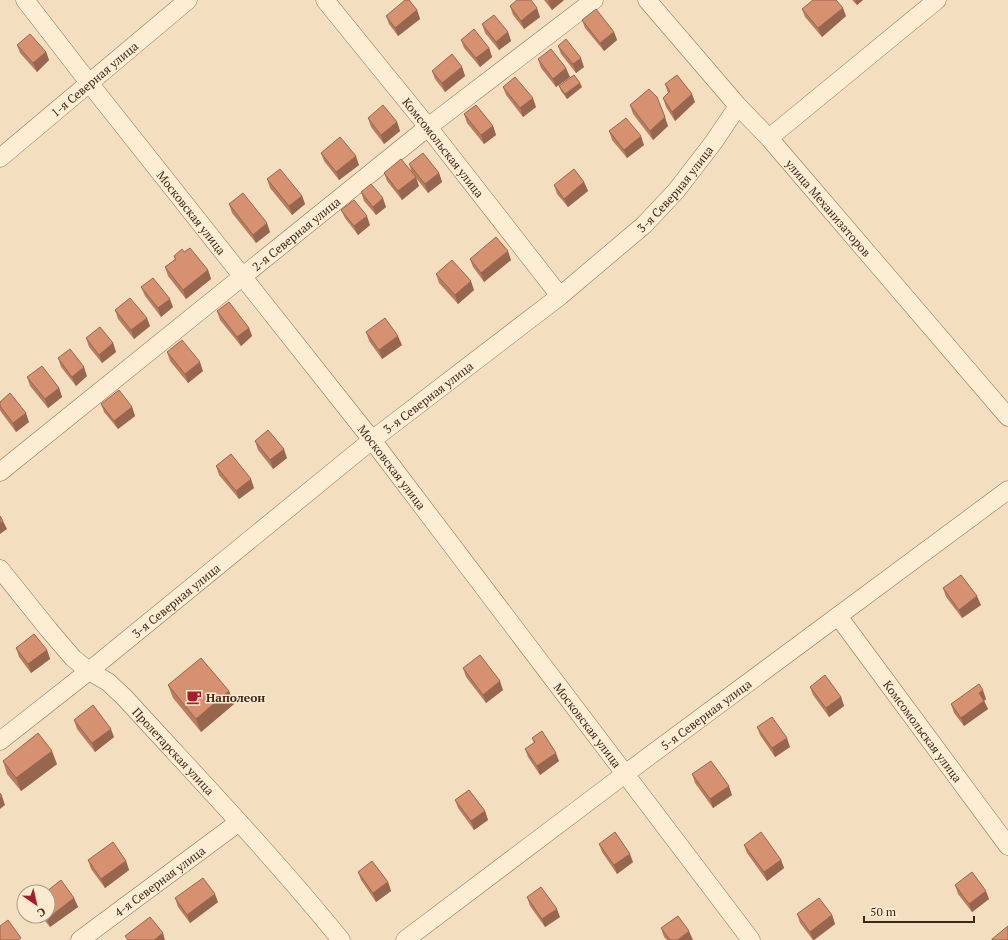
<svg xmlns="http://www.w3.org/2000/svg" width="1008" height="940" font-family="'PT Serif',serif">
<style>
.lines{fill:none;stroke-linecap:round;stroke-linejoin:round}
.street-casing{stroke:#8e6e55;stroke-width:19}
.street{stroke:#fdedd3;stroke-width:18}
.wall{fill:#b87d60}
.shaded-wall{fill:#96664e}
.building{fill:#d69170;stroke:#96664e}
.labels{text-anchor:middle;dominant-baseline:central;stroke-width:3;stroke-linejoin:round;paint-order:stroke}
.street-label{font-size:12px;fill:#3c281b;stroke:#f9ead0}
.poi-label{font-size:12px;font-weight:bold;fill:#3c281b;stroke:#f9ead0;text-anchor:start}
</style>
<rect width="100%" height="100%" fill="#f3dfbf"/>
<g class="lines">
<!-- street casing -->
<g class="street-casing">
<g id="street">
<path id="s1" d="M25,0L90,84L372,440L751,940"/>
<path id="s2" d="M325,0L428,127L560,296"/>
<path id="s3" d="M647,0L738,106L769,138L1008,417"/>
<polyline points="769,138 937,0"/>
<path id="s4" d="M0,158L188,0"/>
<path id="s5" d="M0,472L428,127L594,0"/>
<path id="s6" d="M0,569L49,630L73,658L89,671L108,682L125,698C198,778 273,856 341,940"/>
<path id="s7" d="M838,616L1008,846"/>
<path id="s8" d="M0,741L89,671L372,440L560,296L644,225L676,191L713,143L738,106"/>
<path id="s9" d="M80,940L239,822"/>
<path id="s10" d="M405,940L625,774L1008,490"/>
</g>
</g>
<!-- street -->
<use href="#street" class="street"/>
</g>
<!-- wall -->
<g class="wall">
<polygon points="544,0 564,0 552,10"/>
<polygon points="852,0 863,0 857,5"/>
<polygon points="510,6 540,17 524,29 513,15"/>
<polygon points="802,9 846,16 822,37 805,17"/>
<polygon points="417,10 420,19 398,36 389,24 386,16"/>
<polygon points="582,20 614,32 617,40 604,51 585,28"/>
<polygon points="482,24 508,32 511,41 499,50 485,33"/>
<polygon points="461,40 489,48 492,57 480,67 464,48"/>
<polygon points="17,45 46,52 49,60 37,72 20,53"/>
<polygon points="558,46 584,67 576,73 561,54"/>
<polygon points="538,59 570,77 556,87 541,68"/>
<polygon points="462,67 465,76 445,92 435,79 432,71"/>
<polygon points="665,84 695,102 675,121 666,107 663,98 668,93"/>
<polygon points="559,86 582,87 567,99 561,91"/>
<polygon points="503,87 536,107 523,117 506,95"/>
<polygon points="630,105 668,126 653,140 633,114"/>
<polygon points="464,114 493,126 496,135 484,144 467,123"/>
<polygon points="368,118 397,122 400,131 384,144 371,127"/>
<polygon points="609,131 644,145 627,158 612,140"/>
<polygon points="321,153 359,165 339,180 324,161"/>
<polygon points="409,164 439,173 442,182 428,193 412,173"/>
<polygon points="384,173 419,186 402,200 387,181"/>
<polygon points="267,179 302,196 305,204 292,215 270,188"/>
<polygon points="584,182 588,191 568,207 557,194 554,185"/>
<polygon points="361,192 386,207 376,215 364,201"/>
<polygon points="229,204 270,232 256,243 232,213"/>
<polygon points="341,210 370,225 358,235 345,218"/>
<polygon points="184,252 208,270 211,279 186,299 168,276 165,267 175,259 174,256"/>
<polygon points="470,259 511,260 484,282 473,267"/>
<polygon points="436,274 474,290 458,304 439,283"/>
<polygon points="141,287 173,307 161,317 145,296"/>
<polygon points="115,310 150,326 134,339 118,319"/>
<polygon points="217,311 249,328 252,336 241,346 220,320"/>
<polygon points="366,332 402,345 382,359 369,341"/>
<polygon points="86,338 113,343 116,352 102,363 89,347"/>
<polygon points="167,352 203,371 188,383 170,361"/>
<polygon points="58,358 87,376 76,386 61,367"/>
<polygon points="27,377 59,388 62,397 48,408 30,386"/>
<polygon points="0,402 29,422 16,432 1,412 0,410"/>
<polygon points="101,404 132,407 135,416 118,429 104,412"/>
<polygon points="255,441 287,458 273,469 258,450"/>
<polygon points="216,466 254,488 239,499 219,475"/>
<polygon points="943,588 981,605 962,618 946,597"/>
<polygon points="16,648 47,650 50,659 31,673 19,657"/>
<polygon points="463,668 503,690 486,703 466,677"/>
<polygon points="168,685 229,691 234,704 201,732 173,698"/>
<polygon points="810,687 841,697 844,706 829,717 813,695"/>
<polygon points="986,699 984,701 988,709 964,726 954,713 951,704"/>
<polygon points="74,720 114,737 95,752 77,729"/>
<polygon points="757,727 790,747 775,757 760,735"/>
<polygon points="532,738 559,761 540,775 528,757 525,749 534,743"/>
<polygon points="3,761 57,764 21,791 7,774"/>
<polygon points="692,774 732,795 713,808 695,783"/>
<polygon points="455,800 485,811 488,820 474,830 458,808"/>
<polygon points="599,844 633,862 617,874 602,852"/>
<polygon points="744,845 781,860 784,868 767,881 747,853"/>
<polygon points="88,860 126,861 129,870 105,888 91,869"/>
<polygon points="358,872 388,882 391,891 376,902 361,880"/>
<polygon points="955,885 989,899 972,912 958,894"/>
<polygon points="527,897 560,917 545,927 530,906"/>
<polygon points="74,898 78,907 50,927 41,916 48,916"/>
<polygon points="175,898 218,902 190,923 178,907"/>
<polygon points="797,914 832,915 835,924 814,940 813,940 800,923"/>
<polygon points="661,928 693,940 667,940 664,937"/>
</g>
<!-- shaded-wall -->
<g class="shaded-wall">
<polygon points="550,0 564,0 552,10 548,1"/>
<polygon points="856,0 863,0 857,5 855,1"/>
<polygon points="537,8 540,17 524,29 521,21"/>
<polygon points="843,8 846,16 822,37 818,28"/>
<polygon points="417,10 420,19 398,36 395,28"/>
<polygon points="508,32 511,41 499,50 496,42"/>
<polygon points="614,32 617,40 604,51 600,43"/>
<polygon points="489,48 492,57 480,67 476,58"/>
<polygon points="46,52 49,60 37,72 33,63"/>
<polygon points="581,58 584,67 576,73 573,64"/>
<polygon points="462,67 465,76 445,92 442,83"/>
<polygon points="566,68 570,77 556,87 553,79"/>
<polygon points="580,83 582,87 567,99 565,94"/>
<polygon points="692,94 695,102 675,121 672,112"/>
<polygon points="533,98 536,107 523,117 520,108"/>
<polygon points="665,117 668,126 653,140 650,131"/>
<polygon points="397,122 400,131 384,144 381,135"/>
<polygon points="493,126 496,135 484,144 481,135"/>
<polygon points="641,136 644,145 627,158 624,150"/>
<polygon points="356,156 359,165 339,180 336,172"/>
<polygon points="439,173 442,182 428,193 425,184"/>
<polygon points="416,177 419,186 402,200 398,191"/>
<polygon points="584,182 588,191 568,207 564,199"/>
<polygon points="302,196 305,204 292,215 289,206"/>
<polygon points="383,198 386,207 376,215 373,207"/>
<polygon points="367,216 370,225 358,235 354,226"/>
<polygon points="267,223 270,232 256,243 253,235"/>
<polygon points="508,251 511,260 484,282 481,273"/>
<polygon points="208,270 211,279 186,299 183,290"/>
<polygon points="471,281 474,290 458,304 455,295"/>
<polygon points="170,299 173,307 161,317 158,308"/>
<polygon points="147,318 150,326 134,339 131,330"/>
<polygon points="249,328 252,336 241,346 237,337"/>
<polygon points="398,336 402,345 382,359 379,350"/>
<polygon points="113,343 116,352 102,363 99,355"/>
<polygon points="200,362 203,371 188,383 185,374"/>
<polygon points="84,367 87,376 76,386 72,377"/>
<polygon points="59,388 62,397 48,408 45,399"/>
<polygon points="132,407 135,416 118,429 114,421"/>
<polygon points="26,413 29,422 16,432 13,423"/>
<polygon points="284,449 287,458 273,469 270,460"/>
<polygon points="251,479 254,488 239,499 236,491"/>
<polygon points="3,521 7,529 0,534 0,523"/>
<polygon points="977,596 981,605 962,618 959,610"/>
<polygon points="47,650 50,659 31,673 28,664"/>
<polygon points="500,681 503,690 486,703 483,695"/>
<polygon points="983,690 986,699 984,701 988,709 964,726 961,718 979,693"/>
<polygon points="229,691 234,704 201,732 196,719"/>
<polygon points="841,697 844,706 829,717 826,708"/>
<polygon points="111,729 114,737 95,752 92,743"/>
<polygon points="787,738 790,747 775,757 772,748"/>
<polygon points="52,751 57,764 21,791 16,778"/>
<polygon points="556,753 559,761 540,775 537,766"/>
<polygon points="729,786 732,795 713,808 710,799"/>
<polygon points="2,796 5,805 0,809 0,798"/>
<polygon points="485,811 488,820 474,830 471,821"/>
<polygon points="630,854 633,862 617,874 614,865"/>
<polygon points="781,860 784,868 767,881 764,872"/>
<polygon points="126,861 129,870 105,888 101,879"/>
<polygon points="388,882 391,891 376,902 373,893"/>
<polygon points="986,891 989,899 972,912 969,904"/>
<polygon points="215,894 218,902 190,923 187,915"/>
<polygon points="74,898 78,907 50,927 47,919"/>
<polygon points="557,909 560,917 545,927 542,919"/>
<polygon points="832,915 835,924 814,940 813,940 810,932"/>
<polygon points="689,931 693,940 678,940"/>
<polygon points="163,933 165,940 154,940"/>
</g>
<!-- building -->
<g class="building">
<polygon points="405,0 409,0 417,10 395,28 386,16"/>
<polygon points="517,0 531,0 537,8 521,21 510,6"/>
<polygon points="813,0 836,0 843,8 818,28 802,9"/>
<polygon points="596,9 614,32 600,43 582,20"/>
<polygon points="494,15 508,32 496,42 482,24"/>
<polygon points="474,29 489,48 476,58 461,40"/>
<polygon points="30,34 46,52 33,63 17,45"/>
<polygon points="566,39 581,58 573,64 558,46"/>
<polygon points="551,49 566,68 553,79 538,59"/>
<polygon points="452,54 462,67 442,83 432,71"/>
<polygon points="574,75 580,83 565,94 559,86"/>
<polygon points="677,75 692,94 672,112 663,98 670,91 665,84"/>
<polygon points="515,77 533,98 520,108 503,87"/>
<polygon points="649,89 657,97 665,117 650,131 630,105"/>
<polygon points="383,105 397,122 381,135 368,118"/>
<polygon points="476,105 493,126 481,135 464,114"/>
<polygon points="626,118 641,136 624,150 609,131"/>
<polygon points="340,137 356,156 336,172 321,153"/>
<polygon points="423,153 439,173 425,184 409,164"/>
<polygon points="401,159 416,177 398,191 384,173"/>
<polygon points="280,169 302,196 289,206 267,179"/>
<polygon points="574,169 584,182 564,199 554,185"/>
<polygon points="371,184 383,198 373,207 361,192"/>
<polygon points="243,193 267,223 253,235 229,204"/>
<polygon points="354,200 367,216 354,226 341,210"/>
<polygon points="496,237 508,251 481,273 470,259"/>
<polygon points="190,248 208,270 183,290 165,267 176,259 174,256 182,249 184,252"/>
<polygon points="452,260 471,281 455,295 436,274"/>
<polygon points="153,278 170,299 158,308 141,287"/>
<polygon points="130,298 147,318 131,330 115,310"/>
<polygon points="229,302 249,328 237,337 217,311"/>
<polygon points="385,318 398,336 379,350 366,332"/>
<polygon points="100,327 113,343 99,355 86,338"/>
<polygon points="182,340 200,362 185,374 167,352"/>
<polygon points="70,349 84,367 72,377 58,358"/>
<polygon points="42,366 59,388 45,399 27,377"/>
<polygon points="119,390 132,407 114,421 101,404"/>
<polygon points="10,393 26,413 13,423 0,406 0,402"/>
<polygon points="268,430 284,449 270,460 255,441"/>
<polygon points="231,454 251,479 236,491 216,466"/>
<polygon points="0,516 3,521 0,523"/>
<polygon points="961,575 977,596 959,610 943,588"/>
<polygon points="34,634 47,650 28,664 16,648"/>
<polygon points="480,655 500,681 483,695 463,668"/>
<polygon points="201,658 229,691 196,719 168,685"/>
<polygon points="825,675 841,697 826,708 810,687"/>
<polygon points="979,684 983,690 979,693 984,701 961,718 951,704"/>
<polygon points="93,705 111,729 92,743 74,720"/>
<polygon points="772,717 787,738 772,748 757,727"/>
<polygon points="542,731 556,753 537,766 525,749 535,742 532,738"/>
<polygon points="38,733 52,751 16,778 3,761"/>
<polygon points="711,761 729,786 710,799 692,774"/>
<polygon points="469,790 485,811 471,821 455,800"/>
<polygon points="0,793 2,796 0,798"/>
<polygon points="615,832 630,854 614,865 599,844"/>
<polygon points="761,832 781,860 764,872 744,845"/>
<polygon points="113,842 126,861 101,879 88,860"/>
<polygon points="372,861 388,882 373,893 358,872"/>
<polygon points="972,872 986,891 969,904 955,885"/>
<polygon points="203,878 215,894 187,915 175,898"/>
<polygon points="61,880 74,898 47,919 45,916 48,916 48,892 46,892"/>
<polygon points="541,887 557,909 542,919 527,897"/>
<polygon points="819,898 832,915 810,932 797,914"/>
<polygon points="678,916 689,931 678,940 670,940 661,928"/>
<polygon points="150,917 163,933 154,940 128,940 125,936"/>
<polygon points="8,920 21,938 18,940 0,940 0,926"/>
<polygon points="1008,926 1008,940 992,940 992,939"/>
</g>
<!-- icons -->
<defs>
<g id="cafe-bare" transform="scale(1.2)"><path d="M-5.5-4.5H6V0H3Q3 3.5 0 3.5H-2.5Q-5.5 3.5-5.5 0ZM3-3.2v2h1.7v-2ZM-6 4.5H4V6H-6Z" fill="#a41e2b" stroke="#f9ead0" stroke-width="2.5" paint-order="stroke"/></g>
</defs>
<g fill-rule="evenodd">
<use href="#cafe-bare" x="194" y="697"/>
</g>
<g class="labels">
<!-- street labels -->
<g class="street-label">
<text stroke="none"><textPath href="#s4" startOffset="123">1-я Северная улица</textPath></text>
<text stroke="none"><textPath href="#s2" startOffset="189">Комсомольская улица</textPath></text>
<text stroke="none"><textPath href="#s8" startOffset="873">3-я Северная улица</textPath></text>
<text stroke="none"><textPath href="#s3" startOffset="276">улица Механизаторов</textPath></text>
<text stroke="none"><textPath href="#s1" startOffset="270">Московская улица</textPath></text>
<text stroke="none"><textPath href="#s5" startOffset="380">2-я Северная улица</textPath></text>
<text stroke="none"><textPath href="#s8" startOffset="549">3-я Северная улица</textPath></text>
<text stroke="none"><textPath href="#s1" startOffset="594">Московская улица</textPath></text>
<text stroke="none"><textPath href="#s8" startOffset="225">3-я Северная улица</textPath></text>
<text stroke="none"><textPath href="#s10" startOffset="376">5-я Северная улица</textPath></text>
<text stroke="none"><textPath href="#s1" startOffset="918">Московская улица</textPath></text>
<text stroke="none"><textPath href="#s7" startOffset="143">Комсомольская улица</textPath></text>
<text stroke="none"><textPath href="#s6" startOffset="253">Пролетарская улица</textPath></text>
<text stroke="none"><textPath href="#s9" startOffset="99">4-я Северная улица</textPath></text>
</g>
<!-- poi labels -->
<g class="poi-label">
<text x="206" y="697">Наполеон</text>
</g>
</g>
<!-- north arrow -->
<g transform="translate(36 904) rotate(146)"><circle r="19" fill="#f9ead0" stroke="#ad9c88"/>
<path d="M0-3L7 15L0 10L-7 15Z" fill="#a41e2b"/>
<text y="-6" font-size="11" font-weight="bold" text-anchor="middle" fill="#3c281b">С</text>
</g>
<!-- scale -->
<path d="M864 916v6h110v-6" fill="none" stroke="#3c281b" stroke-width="2"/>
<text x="870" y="916" font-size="12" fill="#3c281b" stroke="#f9ead0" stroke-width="3" paint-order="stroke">50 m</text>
</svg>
